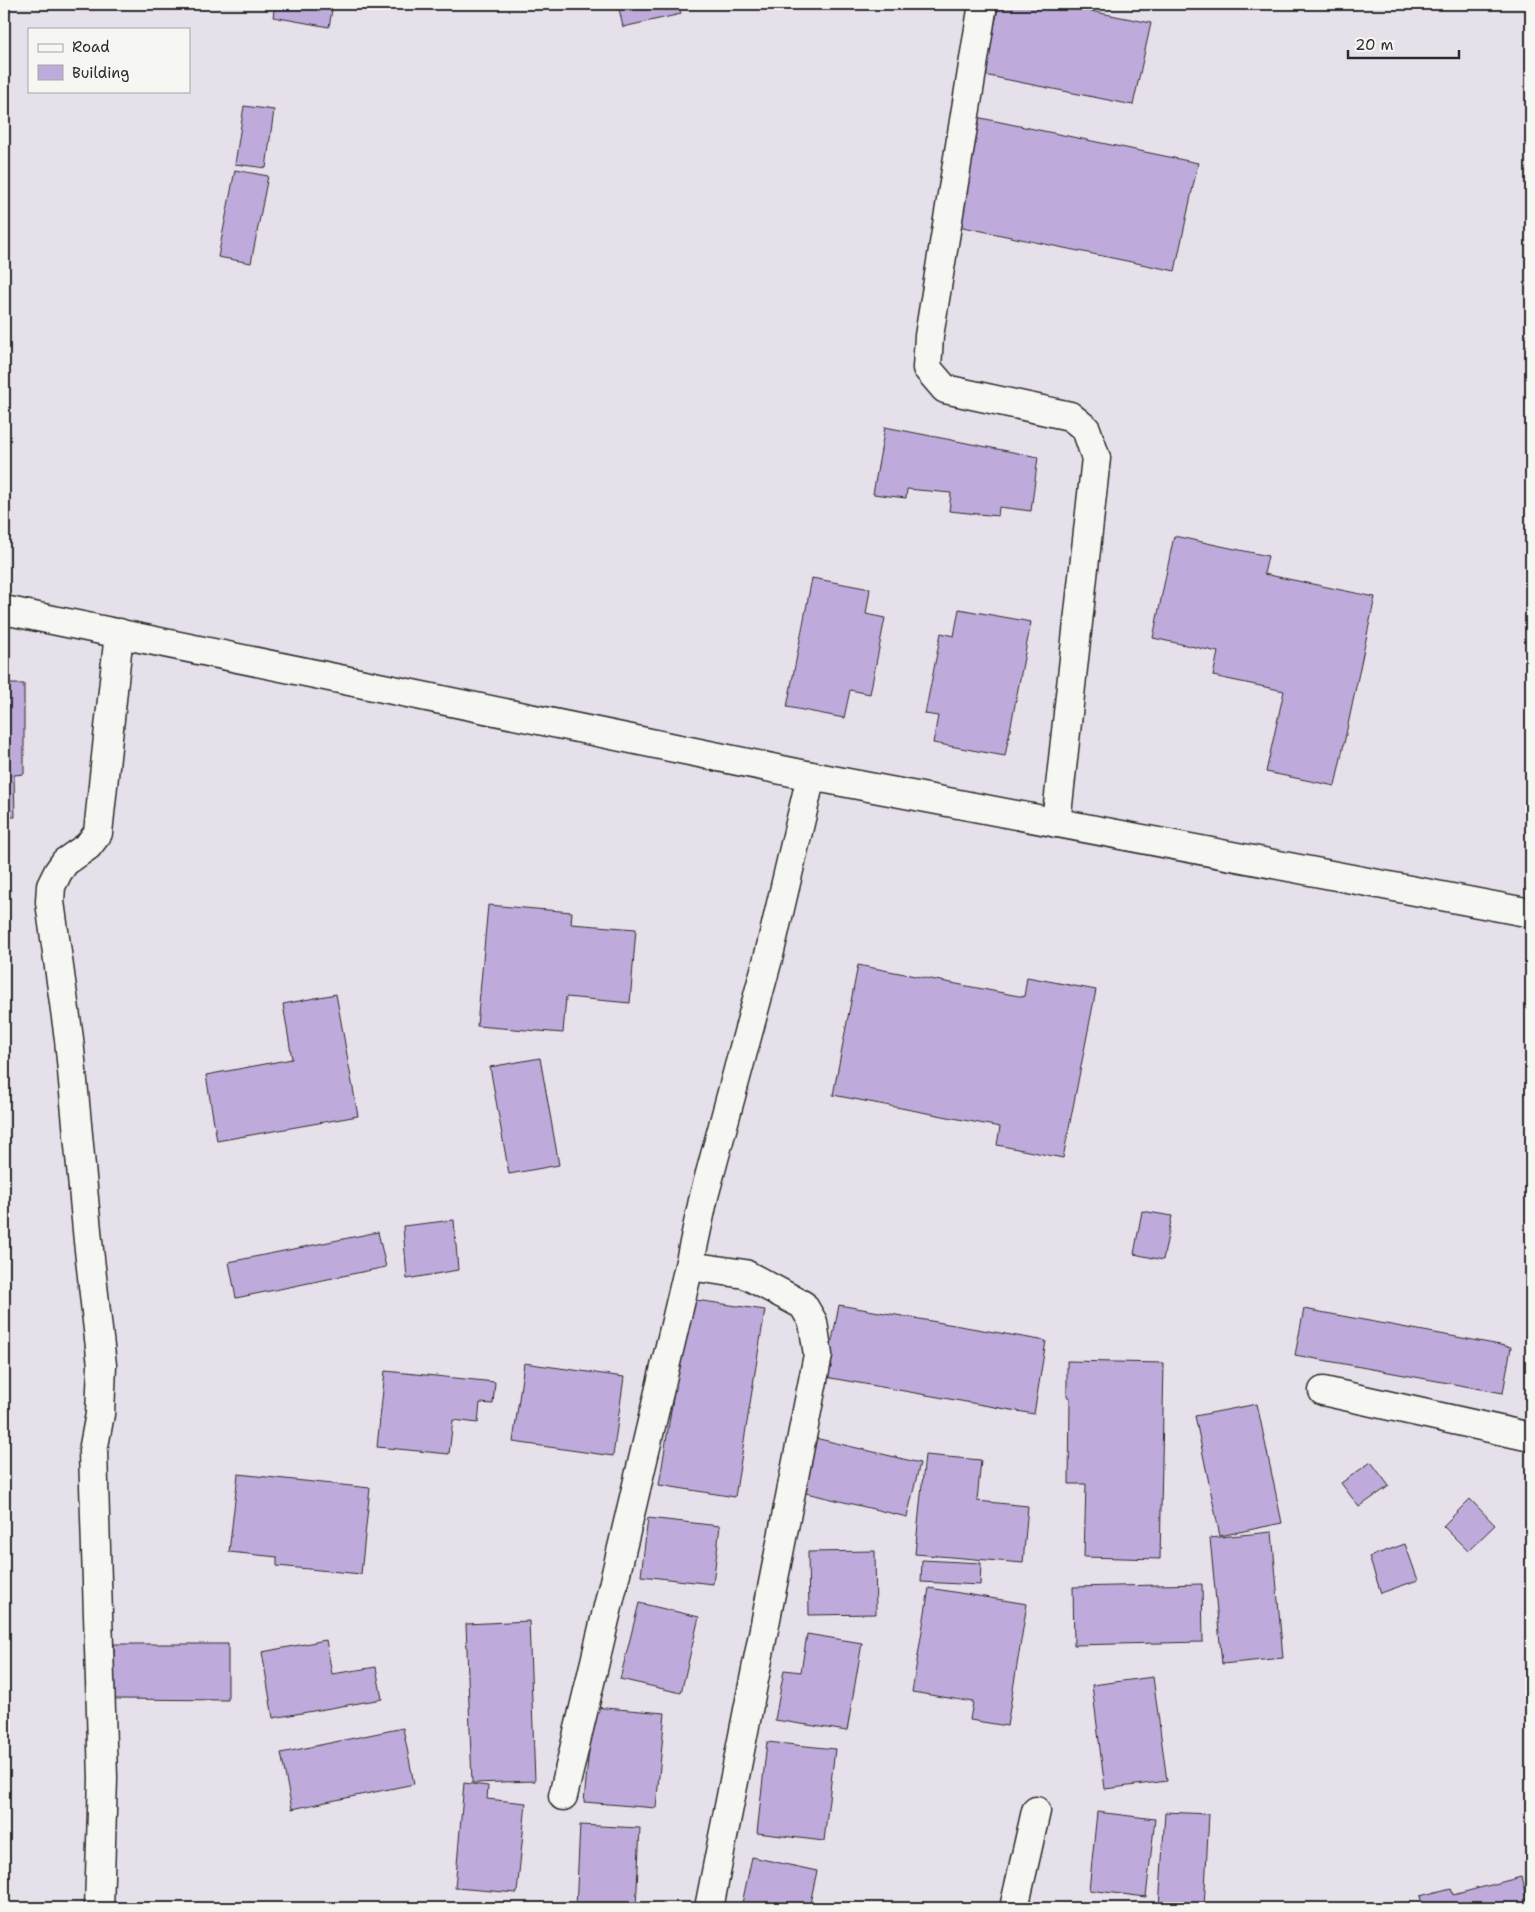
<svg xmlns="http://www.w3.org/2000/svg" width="1535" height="1912" font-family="'Shantell Sans',sans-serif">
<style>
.building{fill:#bfabdb;stroke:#2b2b2b}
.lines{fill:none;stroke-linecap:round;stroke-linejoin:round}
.minor-casing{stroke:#2b2b2b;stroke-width:31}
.minor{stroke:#f6f6f2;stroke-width:28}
</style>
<rect width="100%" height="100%" fill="#e6e0eb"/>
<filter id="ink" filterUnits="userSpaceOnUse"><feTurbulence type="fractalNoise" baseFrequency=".02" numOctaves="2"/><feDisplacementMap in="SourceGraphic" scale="10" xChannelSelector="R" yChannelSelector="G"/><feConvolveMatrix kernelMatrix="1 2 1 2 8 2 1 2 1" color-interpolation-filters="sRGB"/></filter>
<g filter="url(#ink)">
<!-- building -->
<g class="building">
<polygon points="275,4 333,4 329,27 273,17"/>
<polygon points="587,4 616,4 588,10"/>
<polygon points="618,4 695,4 679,7 681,14 623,27"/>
<polygon points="999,4 1055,4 1151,23 1133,105 984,75"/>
<polygon points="244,106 274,110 266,168 235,164"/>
<polygon points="976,117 1198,163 1175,271 953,225"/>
<polygon points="235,170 268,176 251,263 218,257"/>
<polygon points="885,427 1038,457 1031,511 999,507 998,516 949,511 951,493 907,489 906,498 873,494"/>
<polygon points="1174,536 1268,556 1264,574 1375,597 1335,786 1266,772 1284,691 1213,676 1218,652 1153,638"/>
<polygon points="812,578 870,589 866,614 885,618 870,694 850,690 844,718 787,707"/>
<polygon points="959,609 1031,622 1005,756 933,743 938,716 925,714 941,633 954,636"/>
<polygon points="4,684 24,684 24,774 14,775 15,817 4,817"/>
<polygon points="488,905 572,912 571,924 636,929 630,1003 566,997 563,1033 477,1026"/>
<polygon points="858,965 1024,997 1027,977 1096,990 1063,1158 997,1145 1000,1127 833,1095"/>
<polygon points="336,994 358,1116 217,1141 206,1075 292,1059 283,1004"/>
<polygon points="540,1058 559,1165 509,1174 490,1067"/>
<polygon points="1142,1211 1172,1216 1163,1260 1134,1254"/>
<polygon points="454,1220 458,1270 407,1279 403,1226"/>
<polygon points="378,1232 386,1267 236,1298 229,1262"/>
<polygon points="689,1299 765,1310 735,1497 659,1485"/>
<polygon points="839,1305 1046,1341 1034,1414 825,1377"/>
<polygon points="1304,1309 1511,1347 1503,1393 1295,1355"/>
<polygon points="1067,1361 1164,1363 1160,1559 1084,1557 1086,1484 1069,1484 1070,1397 1067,1397"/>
<polygon points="524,1363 624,1377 613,1456 513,1442"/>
<polygon points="385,1371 495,1382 493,1404 480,1403 478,1423 453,1420 449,1454 377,1447"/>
<polygon points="1257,1404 1282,1523 1220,1536 1195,1416"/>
<polygon points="815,1438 920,1463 907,1517 802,1492"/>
<polygon points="925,1455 981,1460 977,1501 1028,1506 1023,1563 915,1554"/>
<polygon points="1371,1462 1389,1486 1359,1507 1341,1483"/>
<polygon points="238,1474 370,1488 361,1574 277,1566 277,1557 229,1552"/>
<polygon points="1470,1499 1495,1525 1468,1551 1443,1526"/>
<polygon points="648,1518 720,1526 713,1584 641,1576"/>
<polygon points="1272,1532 1283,1658 1222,1664 1210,1538"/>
<polygon points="1405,1544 1418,1580 1381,1593 1369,1557"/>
<polygon points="875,1551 876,1614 809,1615 808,1552"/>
<polygon points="922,1560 981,1563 980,1585 921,1582"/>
<polygon points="1202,1584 1203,1642 1074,1645 1073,1587"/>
<polygon points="929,1588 1027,1604 1007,1726 970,1720 973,1702 912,1692"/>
<polygon points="639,1603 699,1617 681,1693 620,1679"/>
<polygon points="529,1621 535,1781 472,1783 466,1624"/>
<polygon points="807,1634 862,1643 847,1731 775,1720 784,1670 801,1672"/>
<polygon points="326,1640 332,1674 376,1667 382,1699 273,1718 262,1652"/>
<polygon points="114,1644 228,1644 228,1700 114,1699"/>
<polygon points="1153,1677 1167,1781 1105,1789 1092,1685"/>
<polygon points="593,1707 665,1713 656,1808 584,1802"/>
<polygon points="403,1728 414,1784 292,1809 281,1753"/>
<polygon points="767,1742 835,1749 824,1841 757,1833"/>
<polygon points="464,1783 488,1786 487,1799 526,1803 517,1893 455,1888"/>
<polygon points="1097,1812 1155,1819 1146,1897 1089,1890"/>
<polygon points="1165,1812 1209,1814 1204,1908 1159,1908"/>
<polygon points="580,1825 640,1828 636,1908 576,1908"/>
<polygon points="752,1857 817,1871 809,1908 741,1908"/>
<polygon points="1521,1877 1529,1908 1423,1908 1420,1896 1451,1888 1453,1895"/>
<polygon points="895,1903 930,1908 894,1908"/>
</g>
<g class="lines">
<!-- minor casing -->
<g class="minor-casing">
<g id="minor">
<polyline points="983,4 929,336 927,368 945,389 1070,416 1086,429 1096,458 1056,823"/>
<polyline points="4,610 811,776 1531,913"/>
<polyline points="1323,1391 1531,1437"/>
<polyline points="563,1796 689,1266"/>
<polyline points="99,1908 103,1778 93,1451 100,1414 102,1365 88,1241 69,1039 50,902 51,886 58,872 65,862 88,846 98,833 119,633"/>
<polyline points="709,1908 818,1355 813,1322 803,1305 745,1274 689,1266 704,1196 769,955 811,776"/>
<polyline points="1014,1908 1036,1811"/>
</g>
</g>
<!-- minor -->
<use href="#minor" class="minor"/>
</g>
</g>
<!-- margin -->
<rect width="1535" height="1912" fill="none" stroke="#f6f6f2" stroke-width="20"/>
<rect x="10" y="10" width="1515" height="1892" fill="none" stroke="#2b2b2b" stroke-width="2" filter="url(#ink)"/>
<!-- legend -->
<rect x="28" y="28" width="162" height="65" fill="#f6f6f2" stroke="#a5a5a2"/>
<rect x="38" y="44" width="25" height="8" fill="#f6f6f2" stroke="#a5a5a2"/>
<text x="72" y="52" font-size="15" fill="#2b2b2b">Road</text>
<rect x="38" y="65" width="25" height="15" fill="#bfabdb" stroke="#a5a5a2"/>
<text x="72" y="78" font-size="15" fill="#2b2b2b">Building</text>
<!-- scale -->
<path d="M1348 50v8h111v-8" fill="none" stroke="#2b2b2b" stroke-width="2.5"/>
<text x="1355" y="50" font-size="15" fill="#2b2b2b" stroke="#f6f6f2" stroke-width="4" paint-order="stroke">20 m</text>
</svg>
